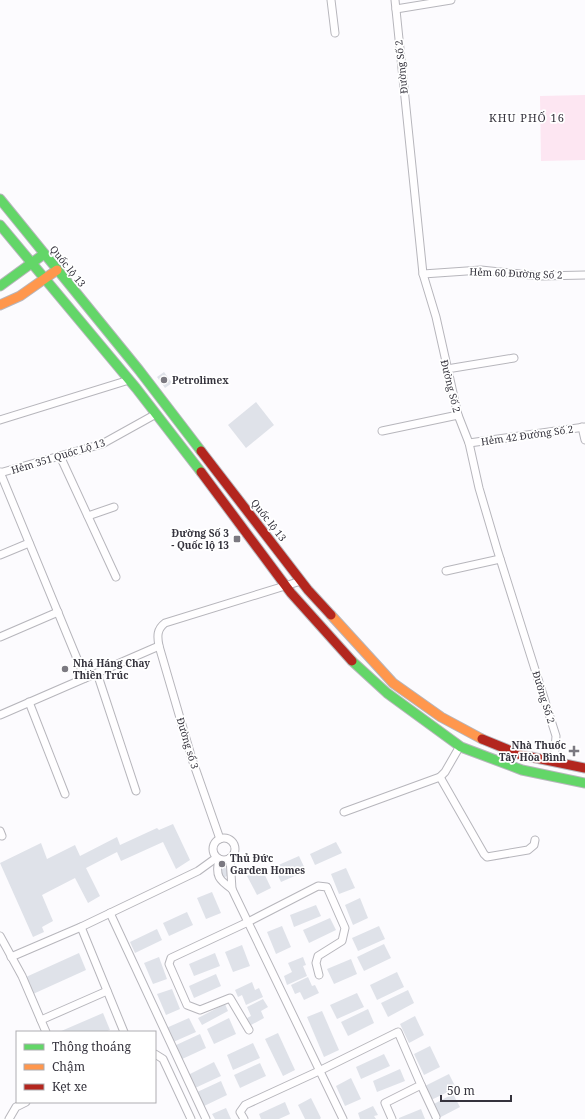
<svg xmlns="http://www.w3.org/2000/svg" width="585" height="1119" font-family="'Noto Serif',serif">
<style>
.green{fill:#fde6f2}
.building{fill:#dfe2e9}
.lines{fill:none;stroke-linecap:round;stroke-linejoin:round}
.street-casing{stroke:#b7b6bc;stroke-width:9}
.fast-casing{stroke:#b7b6bc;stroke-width:11}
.slow-casing{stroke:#b7b6bc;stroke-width:11}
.jam-casing{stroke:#b7b6bc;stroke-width:11}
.street{stroke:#fffeff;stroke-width:7}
.fast{stroke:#63d668;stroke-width:9}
.slow{stroke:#ff974d;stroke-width:9}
.jam{stroke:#b3261e;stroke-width:9}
.poi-dot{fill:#7b7981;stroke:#fff;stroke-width:1.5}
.labels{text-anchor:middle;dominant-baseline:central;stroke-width:3.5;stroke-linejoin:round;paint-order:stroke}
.street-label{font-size:10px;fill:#35333d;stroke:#fff}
.poi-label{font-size:10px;font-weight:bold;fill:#35333d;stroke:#fff;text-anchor:start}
.neighbourhood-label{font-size:11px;letter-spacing:1px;fill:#35333d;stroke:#fff}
</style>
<rect width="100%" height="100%" fill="#fcfbfe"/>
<!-- green -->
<polygon class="green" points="585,95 585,160 541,161 540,96"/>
<!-- building -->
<g class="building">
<polygon points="164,372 172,383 165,388 157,377"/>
<polygon points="256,402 274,425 246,448 228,425"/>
<polygon points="173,824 190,860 176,869 163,842 121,861 117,852 86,868 100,896 88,903 75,878 42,895 53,921 42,927 44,932 33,937 0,863 41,843 47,859 75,845 80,856 117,837 120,845 157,828 159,830"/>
<polygon points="336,842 342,853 315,865 310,854"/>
<polygon points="299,856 306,871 281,882 274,867"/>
<polygon points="225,867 229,875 223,878 219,871"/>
<polygon points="261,867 271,888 257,895 246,874"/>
<polygon points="346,868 355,888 339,894 331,874"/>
<polygon points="212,892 221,913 206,919 197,898"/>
<polygon points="360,898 368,918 353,925 345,905"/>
<polygon points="316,905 321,916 294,927 290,915"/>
<polygon points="187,912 193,925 169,936 163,923"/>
<polygon points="330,918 336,930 309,943 303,930"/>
<polygon points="282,926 291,947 276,954 267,932"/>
<polygon points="379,926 385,939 358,951 352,938"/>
<polygon points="157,929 162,940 135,953 130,942"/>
<polygon points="384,944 391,958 364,971 357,957"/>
<polygon points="242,945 250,966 233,972 225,952"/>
<polygon points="79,953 86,970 33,994 26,977"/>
<polygon points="215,953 220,966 194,976 189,964"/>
<polygon points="159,957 167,979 153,984 144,963"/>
<polygon points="303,957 306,965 303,966 307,976 287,985 284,976 292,972 288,963"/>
<polygon points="351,959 357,974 334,984 327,969"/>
<polygon points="397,972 404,987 377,1000 370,985"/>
<polygon points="216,974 221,986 194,998 189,986"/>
<polygon points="308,977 312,986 315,985 319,993 304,1000 300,992 295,994 291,985"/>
<polygon points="252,982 255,990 259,988 263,997 246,1005 242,995 238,997 235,990"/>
<polygon points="172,989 180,1009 166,1015 157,994"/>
<polygon points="408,990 414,1003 388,1017 381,1003"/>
<polygon points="357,993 364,1007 337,1019 330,1005"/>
<polygon points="263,999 268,1007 261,1011 264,1018 251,1025 247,1018 251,1016 247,1007"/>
<polygon points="225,1004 228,1011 202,1025 198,1018"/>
<polygon points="368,1009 374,1023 348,1036 341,1022"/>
<polygon points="322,1011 339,1050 324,1057 307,1017"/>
<polygon points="103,1013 110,1030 105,1032 59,1032"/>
<polygon points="415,1016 424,1035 409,1043 400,1024"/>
<polygon points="189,1018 196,1032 171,1043 164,1029"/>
<polygon points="229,1018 236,1034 214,1044 207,1029"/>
<polygon points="278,1033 295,1070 283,1076 265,1039"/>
<polygon points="200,1034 206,1048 180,1060 174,1046"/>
<polygon points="253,1043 260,1058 233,1070 227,1055"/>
<polygon points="430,1046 440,1067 424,1075 414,1054"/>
<polygon points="384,1054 390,1066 361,1079 356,1067"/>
<polygon points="214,1062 221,1076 195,1088 188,1075"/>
<polygon points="260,1063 266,1076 240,1088 234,1075"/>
<polygon points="400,1069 405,1081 377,1092 373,1081"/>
<polygon points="449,1074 456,1088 429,1101 423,1087"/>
<polygon points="351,1078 361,1099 345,1106 336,1086"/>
<polygon points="221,1081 227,1095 202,1107 195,1093"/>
<polygon points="453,1094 460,1107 437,1119 430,1106"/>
<polygon points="311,1098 321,1118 320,1119 305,1119 298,1105"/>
<polygon points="285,1102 290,1114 279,1119 261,1119 259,1114"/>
<polygon points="373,1106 378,1115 374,1116 376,1119 360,1119 358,1113"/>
<polygon points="226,1108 231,1119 215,1119 212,1114"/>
<polygon points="421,1109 425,1119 399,1119 399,1118"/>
</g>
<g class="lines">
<!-- street casing -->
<g class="street-casing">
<g id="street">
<polyline points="331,0 335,33"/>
<polyline points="395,0 423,274 436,317 458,415 469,443 479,488 497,549 556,736 554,762"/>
<polyline points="396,9 451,0"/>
<polyline points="423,274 481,270 541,276 585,275"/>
<polyline points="447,369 514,358"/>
<polyline points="0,420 129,380"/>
<polyline points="582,427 585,440"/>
<polyline points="382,431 458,415"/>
<polyline points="469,443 585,427"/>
<polyline points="60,456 116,577"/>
<polyline points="0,472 85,678"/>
<polyline points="0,473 102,444 156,414"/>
<polyline points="88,516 114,507"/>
<polyline points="0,555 29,543"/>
<polyline points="446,571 500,559"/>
<polyline points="0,637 58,612"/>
<polyline points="97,673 136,791"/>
<polyline points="29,702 65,794"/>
<polyline points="0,715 159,646"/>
<polyline points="440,777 484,854 487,857 528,850 534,845 535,840"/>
<polyline points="344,812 440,777 445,772 460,746"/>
<polyline points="0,831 2,836"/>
<circle cx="224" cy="849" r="11"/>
<path d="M220,839L192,759L159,646C157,636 157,629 165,623L301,581"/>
<polyline points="230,858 232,889"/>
<path d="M219,859C215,876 219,880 232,889L343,1119"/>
<polyline points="110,913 206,1119"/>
<polyline points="81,927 124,1032"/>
<polyline points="0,936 22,976 46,1032"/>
<polyline points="11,957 81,927 198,871 216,858"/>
<polyline points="41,1020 107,991"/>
<polyline points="249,1030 230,998 200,1010 187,1005 169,964 171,958 248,922 318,886 327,887 345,928 342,941 318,956 316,963 319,975"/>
<polyline points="155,1054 163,1059 191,1119"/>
<polyline points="421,1085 436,1117"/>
<polyline points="9,1119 16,1107 26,1102"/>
<polyline points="244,1119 240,1112 245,1105 319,1071 398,1032 421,1085 385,1103 392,1119"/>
</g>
</g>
<!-- fast casing -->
<g class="fast-casing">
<g id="fast">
<polyline points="0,199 139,370 201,451"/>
<polyline points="0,225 136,388 201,472"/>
<polyline points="0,286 44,254"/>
<polyline points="352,661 387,693 461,747 522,770 585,783"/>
</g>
</g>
<!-- slow casing -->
<g class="slow-casing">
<g id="slow">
<polyline points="0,305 20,296 57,270"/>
<polyline points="331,615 393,683 441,717 482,739"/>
</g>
</g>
<!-- jam casing -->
<g class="jam-casing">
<g id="jam">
<polyline points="201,451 308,590 331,615"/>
<polyline points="201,472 291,593 352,661"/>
<polyline points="482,739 521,755 585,768"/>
</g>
</g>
<!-- street -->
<use href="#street" class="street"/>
<!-- fast -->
<use href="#fast" class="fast"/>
<!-- slow -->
<use href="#slow" class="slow"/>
<!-- jam -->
<use href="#jam" class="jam"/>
</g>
<!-- markers -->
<g class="poi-dot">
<circle cx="164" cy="380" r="4"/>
<rect x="233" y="535" width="8" height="8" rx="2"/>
<circle cx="65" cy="669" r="4"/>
<path d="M572 745h4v4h4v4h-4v4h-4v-4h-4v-4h4z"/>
<circle cx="222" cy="864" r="4"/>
</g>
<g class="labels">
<!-- street labels -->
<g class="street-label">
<text transform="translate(401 67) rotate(-96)">Đường Số 2</text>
<text transform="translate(68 266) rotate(51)">Quốc lộ 13</text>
<text transform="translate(516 273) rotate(2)">Hẻm 60 Đường Số 2</text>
<text transform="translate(451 386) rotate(76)">Đường Số 2</text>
<text transform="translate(527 435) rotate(-8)">Hẻm 42 Đường Số 2</text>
<text transform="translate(58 456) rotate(-17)">Hẻm 351 Quốc Lộ 13</text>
<text transform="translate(269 520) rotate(52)">Quốc lộ 13</text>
<text transform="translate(544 697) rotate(73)">Đường Số 2</text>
<text transform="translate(188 743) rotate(73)">Đường sổ 3</text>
</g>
<!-- poi labels -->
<g class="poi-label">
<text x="172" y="380">Petrolimex</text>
<text x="229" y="533" text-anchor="end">Đường Số 3<tspan x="229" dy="12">- Quốc lộ 13</tspan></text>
<text x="73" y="663">Nhá Háng Chay<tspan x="73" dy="12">Thiền Trúc</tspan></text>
<text x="566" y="745" text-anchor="end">Nhà Thuốc<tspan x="566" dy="12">Tây Hòa Bình</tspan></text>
<text x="230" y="858">Thủ Đức<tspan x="230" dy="12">Garden Homes</tspan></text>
</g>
<!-- neighbourhood labels -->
<g class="neighbourhood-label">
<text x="527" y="117">KHU PHỐ 16</text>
</g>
</g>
<!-- legend -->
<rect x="16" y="1031" width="140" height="72" fill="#ffffff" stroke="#aeadb1"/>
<rect x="24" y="1044" width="20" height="6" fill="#63d668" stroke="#aeadb1"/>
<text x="52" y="1051" font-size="12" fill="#35333d">Thông thoáng</text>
<rect x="24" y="1064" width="20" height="6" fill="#ff974d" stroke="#aeadb1"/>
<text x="52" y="1071" font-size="12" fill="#35333d">Chậm</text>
<rect x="24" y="1084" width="20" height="6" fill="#b3261e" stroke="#aeadb1"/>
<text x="52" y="1091" font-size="12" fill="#35333d">Kẹt xe</text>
<!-- scale -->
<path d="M441 1095v6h70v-6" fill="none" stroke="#35333d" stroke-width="2"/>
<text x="447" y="1095" font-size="12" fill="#35333d" stroke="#ffffff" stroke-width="3" paint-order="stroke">50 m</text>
</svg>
